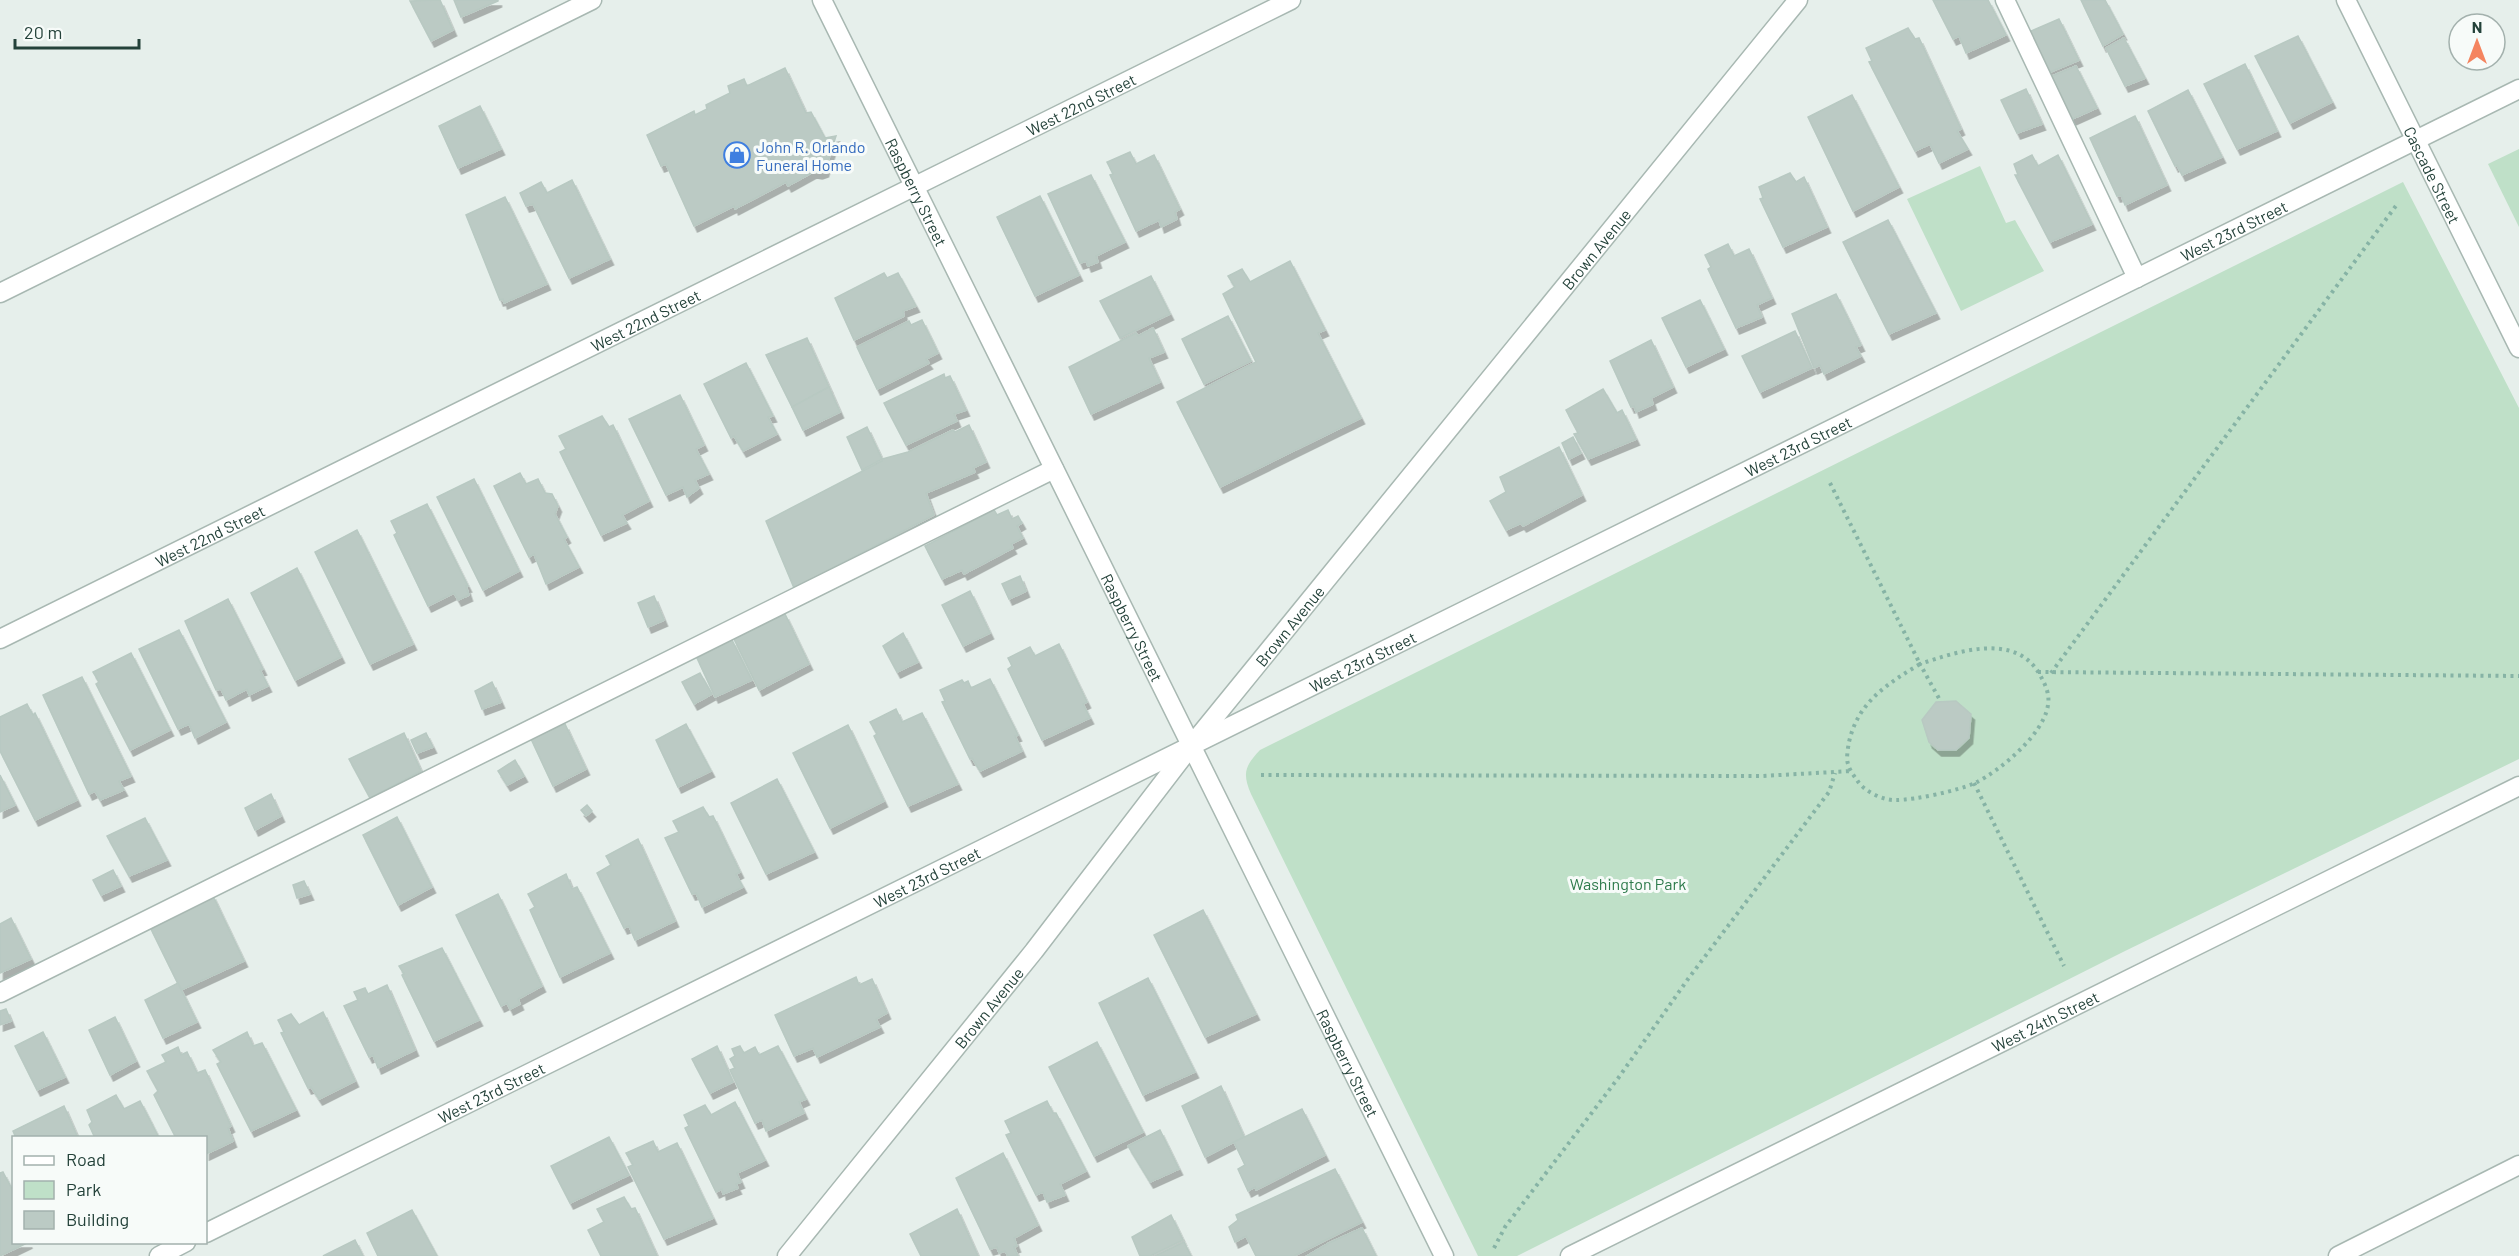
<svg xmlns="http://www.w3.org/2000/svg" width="2519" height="1256" font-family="Barlow,sans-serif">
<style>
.green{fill:#bfe0c8}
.building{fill:#bbcac4;stroke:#b8c9c2;stroke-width:1.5;filter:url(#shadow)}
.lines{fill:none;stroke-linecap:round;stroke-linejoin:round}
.minor-casing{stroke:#a8b8b2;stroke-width:21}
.path{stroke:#86b3a5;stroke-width:4;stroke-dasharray:3 4.5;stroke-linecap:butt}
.minor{stroke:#fff;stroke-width:18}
.labels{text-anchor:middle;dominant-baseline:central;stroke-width:6;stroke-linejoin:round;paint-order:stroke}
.street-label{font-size:16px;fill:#24423a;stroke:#f7fbf9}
.shop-label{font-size:16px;fill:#366cbe;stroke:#f7fbf9;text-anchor:start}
.park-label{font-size:16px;fill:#2d7a4b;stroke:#f7fbf9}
</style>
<defs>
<filter id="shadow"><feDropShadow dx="3.5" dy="6" stdDeviation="0" flood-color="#0004"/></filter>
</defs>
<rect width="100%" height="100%" fill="#e6efeb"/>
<!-- green -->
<g class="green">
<polygon points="2519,149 2519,227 2488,164"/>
<polygon points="1980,166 2006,223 2015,220 2044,271 1961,311 1907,199"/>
<path d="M2403,182L2519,408V759L2123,952L1517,1256H1478L1251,794C1242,773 1245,766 1260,750Z"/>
</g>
<!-- building -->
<g class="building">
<polygon points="440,0 453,30 431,41 410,1"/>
<polygon points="454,0 498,0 498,1 461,17"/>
<polygon points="1933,0 1988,0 2006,35 1966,53 1959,36 1953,39"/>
<polygon points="2081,0 2105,0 2123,34 2103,46"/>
<polygon points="2059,19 2079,60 2048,73 2029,32"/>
<polygon points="1908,28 1915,39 1919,38 1961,129 1957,131 1968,149 1939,163 1930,144 1915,151 1869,62 1872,61 1866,48"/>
<polygon points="2298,36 2332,102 2290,123 2255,56"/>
<polygon points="2124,38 2145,78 2125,86 2106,48"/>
<polygon points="2245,64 2277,131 2237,149 2204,84"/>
<polygon points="2076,66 2097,108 2070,120 2050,77"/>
<polygon points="785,68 806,113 811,112 825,138 836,136 825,171 819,173 813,172 788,186 786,182 735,209 734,206 694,226 666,164 661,166 647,135 694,111 695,115 707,109 706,105 730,93 728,86 744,79 747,86"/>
<polygon points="2026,89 2042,124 2017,133 2001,100"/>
<polygon points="2188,90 2222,157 2182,175 2177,165 2175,166 2148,111"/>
<polygon points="1852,95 1899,187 1853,211 1808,117"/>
<polygon points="480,106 501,149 458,168 439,126"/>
<polygon points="2135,116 2167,185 2125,205 2121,195 2117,196 2090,138"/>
<polygon points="1130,152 1136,164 1154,155 1180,209 1175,212 1177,219 1161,227 1159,220 1136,231 1110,175 1113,174 1107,162"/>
<polygon points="2032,155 2038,166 2058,155 2092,224 2050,242 2015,175 2018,175 2014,164"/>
<polygon points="1790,173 1796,182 1804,177 1827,227 1783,247 1760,199 1763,198 1759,187"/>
<polygon points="1091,175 1125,242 1096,256 1098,262 1088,266 1086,261 1080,263 1048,194"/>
<polygon points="572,180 610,259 569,278 533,204 526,206 520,193 541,182 547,193"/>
<polygon points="1040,196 1079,275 1035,296 997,217"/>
<polygon points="505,197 547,284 504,303 503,299 500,300 466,215"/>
<polygon points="1888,220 1936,313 1889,334 1843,242"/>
<polygon points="1728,244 1734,256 1749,249 1772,298 1757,305 1762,317 1736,328 1708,269 1711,267 1705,255"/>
<polygon points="1290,261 1325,330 1318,333 1361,418 1220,487 1177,402 1256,362 1223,294 1235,287 1228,276 1242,269 1250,282"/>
<polygon points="884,273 887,278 898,273 916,306 903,311 904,316 854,340 835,298"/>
<polygon points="1151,276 1170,314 1120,338 1100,301"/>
<polygon points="1836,294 1861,345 1856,347 1861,356 1824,374 1820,365 1814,368 1792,314"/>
<polygon points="1700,300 1724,349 1686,367 1662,318"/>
<polygon points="1228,316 1251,361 1204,384 1182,339"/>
<polygon points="922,320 938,353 926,359 929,363 877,389 857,347 909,321 911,325"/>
<polygon points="1153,328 1164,352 1149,358 1160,382 1091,414 1069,367 1136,333 1138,336"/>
<polygon points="1795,331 1812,368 1760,392 1742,356"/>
<polygon points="807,338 829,387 792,407 766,355"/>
<polygon points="1651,340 1673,387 1651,398 1653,404 1636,412 1634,406 1631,407 1610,361"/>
<polygon points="746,363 773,416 768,417 777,434 743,451 734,436 731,438 704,384"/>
<polygon points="944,374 945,378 950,376 966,410 954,414 957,421 906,445 884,403"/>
<polygon points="829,387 840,412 803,430 792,407"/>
<polygon points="1603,389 1617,413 1622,410 1636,439 1588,459 1574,434 1578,433 1566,410"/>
<polygon points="680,395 704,445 696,449 709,474 695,480 699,488 687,497 683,487 666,495 629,419"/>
<polygon points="602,416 609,427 613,425 649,501 622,515 627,523 601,535 560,452 566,449 559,436"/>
<polygon points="969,425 986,462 973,468 975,472 926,493 934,515 794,588 766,521 882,461 882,459 908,452 953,430 955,432"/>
<polygon points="867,427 882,459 862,470 847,437"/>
<polygon points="1573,437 1581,453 1569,459 1562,443"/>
<polygon points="1559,447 1582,495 1523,526 1521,523 1506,530 1490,501 1506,492 1500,477"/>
<polygon points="520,473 526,484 538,479 545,493 552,494 558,506 555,514 567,537 564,539 579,567 546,584 534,554 529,557 494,486"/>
<polygon points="474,479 519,571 483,590 437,497"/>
<polygon points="427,504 468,586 466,586 469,595 458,600 454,593 428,606 394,535 397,533 391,521"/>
<polygon points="994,510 997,515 1008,510 1012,519 1018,516 1022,523 1017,526 1023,538 1011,544 1013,548 964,574 962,570 942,579 925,546"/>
<polygon points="357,530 413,644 370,664 315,552"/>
<polygon points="297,568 341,657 295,680 251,593"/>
<polygon points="1020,576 1026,591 1009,599 1002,584"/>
<polygon points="970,591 990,633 963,646 942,605"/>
<polygon points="654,596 664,620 648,627 638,603"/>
<polygon points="228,599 263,669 260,670 268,686 249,695 247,689 226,700 221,689 216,690 185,621"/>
<polygon points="785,614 809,664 759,690 734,639"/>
<polygon points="179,630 226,722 195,738 189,724 178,729 139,649"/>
<polygon points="903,633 918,662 897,672 883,646"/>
<polygon points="732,640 752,680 715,697 697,658"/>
<polygon points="1059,644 1087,702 1083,704 1090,718 1042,740 1008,669 1012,666 1008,658 1030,647 1035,656"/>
<polygon points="131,653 170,730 130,750 96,684 99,682 93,672"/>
<polygon points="700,673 712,694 694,704 682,682"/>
<polygon points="82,677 131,776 119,781 124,790 100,800 95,791 89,794 43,695"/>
<polygon points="990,679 1018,735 1015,736 1022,751 980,771 972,758 970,759 942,702 945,701 940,690 962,680 964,683 968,681 971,688"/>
<polygon points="492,682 501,702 482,709 475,691"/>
<polygon points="1956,701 1971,714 1969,738 1956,750 1938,750 1929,742 1922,720 1936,702"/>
<polygon points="27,704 33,715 35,713 77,800 35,820 0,751 0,717"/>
<polygon points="896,709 902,722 922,713 958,784 908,806 874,736 877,734 870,722"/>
<polygon points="565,724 586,769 553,786 531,739"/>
<polygon points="686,724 711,771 678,787 656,740"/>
<polygon points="848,725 884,801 830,828 793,753"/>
<polygon points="404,733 421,771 370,798 349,759"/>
<polygon points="426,733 433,747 417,753 411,740"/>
<polygon points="515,760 524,776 507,785 498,771"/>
<polygon points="0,775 15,805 0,812"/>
<polygon points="777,779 814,852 766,874 731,803"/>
<polygon points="271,794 281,816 255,830 245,808"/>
<polygon points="587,805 592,811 586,816 581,810"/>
<polygon points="703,807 709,817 713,816 740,872 736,874 743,887 702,907 696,893 692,894 665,838 679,832 673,821"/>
<polygon points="397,817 432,887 398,905 363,835"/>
<polygon points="145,818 167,860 129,876 107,836"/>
<polygon points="638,839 675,921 635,940 629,926 624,928 597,873 611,865 606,856"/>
<polygon points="113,870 121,886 101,895 93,880"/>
<polygon points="566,874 572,889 577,887 610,953 560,977 530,910 535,907 528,894"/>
<polygon points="304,881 310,894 297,898 293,885"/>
<polygon points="212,894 244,961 181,990 150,927"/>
<polygon points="498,894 542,986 518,999 520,1004 510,1009 507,1003 501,1006 456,915"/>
<polygon points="1203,910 1256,1014 1205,1037 1154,935"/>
<polygon points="11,918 31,959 0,973 0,924"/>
<polygon points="442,948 479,1020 434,1041 402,975 404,974 399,966"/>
<polygon points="856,977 859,985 872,979 887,1013 876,1019 880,1027 817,1057 813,1048 794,1056 775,1015"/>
<polygon points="1148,978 1195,1072 1143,1095 1099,1003"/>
<polygon points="178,983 197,1022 163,1038 145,1000"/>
<polygon points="387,985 415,1050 378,1068 373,1055 369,1057 344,1006 358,1000 354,992 365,988 368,994"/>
<polygon points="6,1009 11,1021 0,1025 0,1011"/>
<polygon points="323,1012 355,1081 319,1099 311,1087 308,1088 281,1033 284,1032 278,1020 291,1014 299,1025"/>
<polygon points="115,1017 136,1061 110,1075 89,1030"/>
<polygon points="43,1032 65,1077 37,1090 15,1046"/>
<polygon points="247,1032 253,1046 262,1043 296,1110 251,1131 217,1064 221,1062 213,1050"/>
<polygon points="1097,1042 1143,1132 1094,1156 1049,1067"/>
<polygon points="717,1046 733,1082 710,1093 692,1059"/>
<polygon points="740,1046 744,1053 755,1047 759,1055 778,1046 806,1099 799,1102 804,1113 766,1131 762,1120 755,1123 730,1070 735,1068 730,1059 735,1056 732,1049"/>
<polygon points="178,1047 181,1055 187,1052 197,1073 205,1070 231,1126 228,1128 233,1141 206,1154 206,1138 176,1138 154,1095 158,1091 147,1071 166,1062 162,1055"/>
<polygon points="1221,1086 1244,1137 1205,1157 1182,1106"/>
<polygon points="116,1095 124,1109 140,1101 159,1138 95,1138 89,1125 92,1122 87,1110"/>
<polygon points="1047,1101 1053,1113 1056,1113 1086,1171 1060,1184 1065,1195 1047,1202 1043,1192 1036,1195 1006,1135 1011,1133 1005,1121"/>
<polygon points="735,1102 765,1160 737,1173 741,1182 736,1184 738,1188 723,1194 722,1189 716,1192 685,1128 689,1126 684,1115 705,1105 711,1115"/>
<polygon points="64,1106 78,1138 16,1138 13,1131"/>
<polygon points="1302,1109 1325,1155 1256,1190 1255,1187 1248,1191 1238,1169 1245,1165 1234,1142"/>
<polygon points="1160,1130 1179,1169 1150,1182 1128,1146"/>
<polygon points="609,1137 629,1175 570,1203 551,1166"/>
<polygon points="653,1141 658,1152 677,1143 713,1218 664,1239 628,1167 633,1165 626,1153"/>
<polygon points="1003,1153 1038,1225 1014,1238 1017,1246 1014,1247 1018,1256 1008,1256 1005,1251 999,1253 997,1247 990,1249 956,1178"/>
<polygon points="1335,1169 1362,1222 1294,1256 1256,1256 1246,1236 1235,1242 1229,1227 1238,1220 1236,1215"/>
<polygon points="3,1172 14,1193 14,1242 29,1242 0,1256 0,1173"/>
<polygon points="624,1197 631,1209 635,1208 657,1256 601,1256 588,1230 604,1222 597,1209"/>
<polygon points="957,1209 978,1256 921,1256 910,1234"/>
<polygon points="412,1210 437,1256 378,1256 367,1233"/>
<polygon points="1171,1215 1183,1240 1150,1256 1140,1256 1132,1237"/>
<polygon points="1362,1228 1376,1256 1307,1256 1329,1243"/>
<polygon points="355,1240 363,1256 323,1256"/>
<polygon points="1184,1242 1191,1256 1155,1256"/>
</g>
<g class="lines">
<!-- minor casing -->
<g class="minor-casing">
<g id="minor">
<path id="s1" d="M822,0L1444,1256"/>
<polyline points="2005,0 2137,278"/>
<path id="s2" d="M2346,0L2519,348"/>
<polyline points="0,293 592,0"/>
<path id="s3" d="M0,639L1291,0"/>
<polyline points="0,993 1054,469"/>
<path id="s4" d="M206,1233L2519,89"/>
<polyline points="159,1256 186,1242"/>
<path id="s5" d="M787,1256L1034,951L1191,746L1798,0"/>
<path id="s6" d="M1570,1256L2519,786"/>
<polyline points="2338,1256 2519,1165"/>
</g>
</g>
<!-- path -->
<g class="path">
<path d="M1830,483L1920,664C1887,684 1858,702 1849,742C1848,748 1846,758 1848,764C1849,769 1854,776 1857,780C1863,791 1884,801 1896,800C1915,800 1957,791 1975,783C2000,771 2044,734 2048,705C2050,694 2045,684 2040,675C2016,631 1956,652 1920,664L1941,702"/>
<polyline points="2038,672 2519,676"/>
<polyline points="2051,673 2398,203"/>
<polyline points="1261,775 1762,776 1852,771"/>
<polyline points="1974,783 2064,966"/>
<polyline points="1494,1248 1505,1227 1619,1077 1688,979 1829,792 1835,773"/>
</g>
<!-- minor -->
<use href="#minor" class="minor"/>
</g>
<!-- icons -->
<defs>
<g id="shop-ring" transform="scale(1.35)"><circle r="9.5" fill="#f7fbf9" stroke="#3f7fe0" stroke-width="1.5"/><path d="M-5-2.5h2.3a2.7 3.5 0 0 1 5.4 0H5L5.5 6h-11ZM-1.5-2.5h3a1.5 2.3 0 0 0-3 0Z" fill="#3f7fe0"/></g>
</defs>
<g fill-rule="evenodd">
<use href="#shop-ring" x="737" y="155"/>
</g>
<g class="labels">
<!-- street labels -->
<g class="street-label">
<text stroke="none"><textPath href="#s3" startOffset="1206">West 22nd Street</textPath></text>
<text stroke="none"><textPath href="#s2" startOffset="195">Cascade Street</textPath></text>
<text stroke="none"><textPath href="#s1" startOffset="214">Raspberry Street</textPath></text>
<text stroke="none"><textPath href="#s4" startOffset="2262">West 23rd Street</textPath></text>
<text stroke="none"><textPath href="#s5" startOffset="1292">Brown Avenue</textPath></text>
<text stroke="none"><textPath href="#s3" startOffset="720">West 22nd Street</textPath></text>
<text stroke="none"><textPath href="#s4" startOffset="1776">West 23rd Street</textPath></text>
<text stroke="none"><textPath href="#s3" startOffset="234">West 22nd Street</textPath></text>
<text stroke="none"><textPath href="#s5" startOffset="806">Brown Avenue</textPath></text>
<text stroke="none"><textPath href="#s1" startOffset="700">Raspberry Street</textPath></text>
<text stroke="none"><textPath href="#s4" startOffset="1290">West 23rd Street</textPath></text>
<text stroke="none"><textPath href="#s4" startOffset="804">West 23rd Street</textPath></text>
<text stroke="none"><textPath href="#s5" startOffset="320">Brown Avenue</textPath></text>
<text stroke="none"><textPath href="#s6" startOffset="530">West 24th Street</textPath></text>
<text stroke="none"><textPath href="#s1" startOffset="1186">Raspberry Street</textPath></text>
<text stroke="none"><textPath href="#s4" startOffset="318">West 23rd Street</textPath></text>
</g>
<!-- shop labels -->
<g class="shop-label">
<text x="756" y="146">John R. Orlando<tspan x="756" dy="18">Funeral Home</tspan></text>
</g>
<!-- park labels -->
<g class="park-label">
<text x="1628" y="883">Washington Park</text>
</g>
</g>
<!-- legend -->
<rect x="12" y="1136" width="195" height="108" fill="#f7fbf9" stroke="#a3b1ad" stroke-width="1.5"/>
<rect x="24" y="1156" width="30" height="9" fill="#ffffff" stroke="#a3b1ad" stroke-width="1.5"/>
<text x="66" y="1166" font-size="18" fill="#24423a">Road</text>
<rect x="24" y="1181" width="30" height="18" fill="#bfe0c8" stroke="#a3b1ad" stroke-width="1.5"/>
<text x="66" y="1196" font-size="18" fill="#24423a">Park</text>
<rect x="24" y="1211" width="30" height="18" fill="#bbcac4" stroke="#a3b1ad" stroke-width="1.5"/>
<text x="66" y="1226" font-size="18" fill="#24423a">Building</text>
<!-- north arrow -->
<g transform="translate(2477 42)"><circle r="28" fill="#f7fbf9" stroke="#a3b1ad" stroke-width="1.5"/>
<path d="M0-4.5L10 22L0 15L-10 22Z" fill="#f4845f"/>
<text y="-9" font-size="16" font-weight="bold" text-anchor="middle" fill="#24423a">N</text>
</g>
<!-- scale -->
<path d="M15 39v9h124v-9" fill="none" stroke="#24423a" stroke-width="3"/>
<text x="24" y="39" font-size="18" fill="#24423a" stroke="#f7fbf9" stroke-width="4.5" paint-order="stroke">20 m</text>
</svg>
